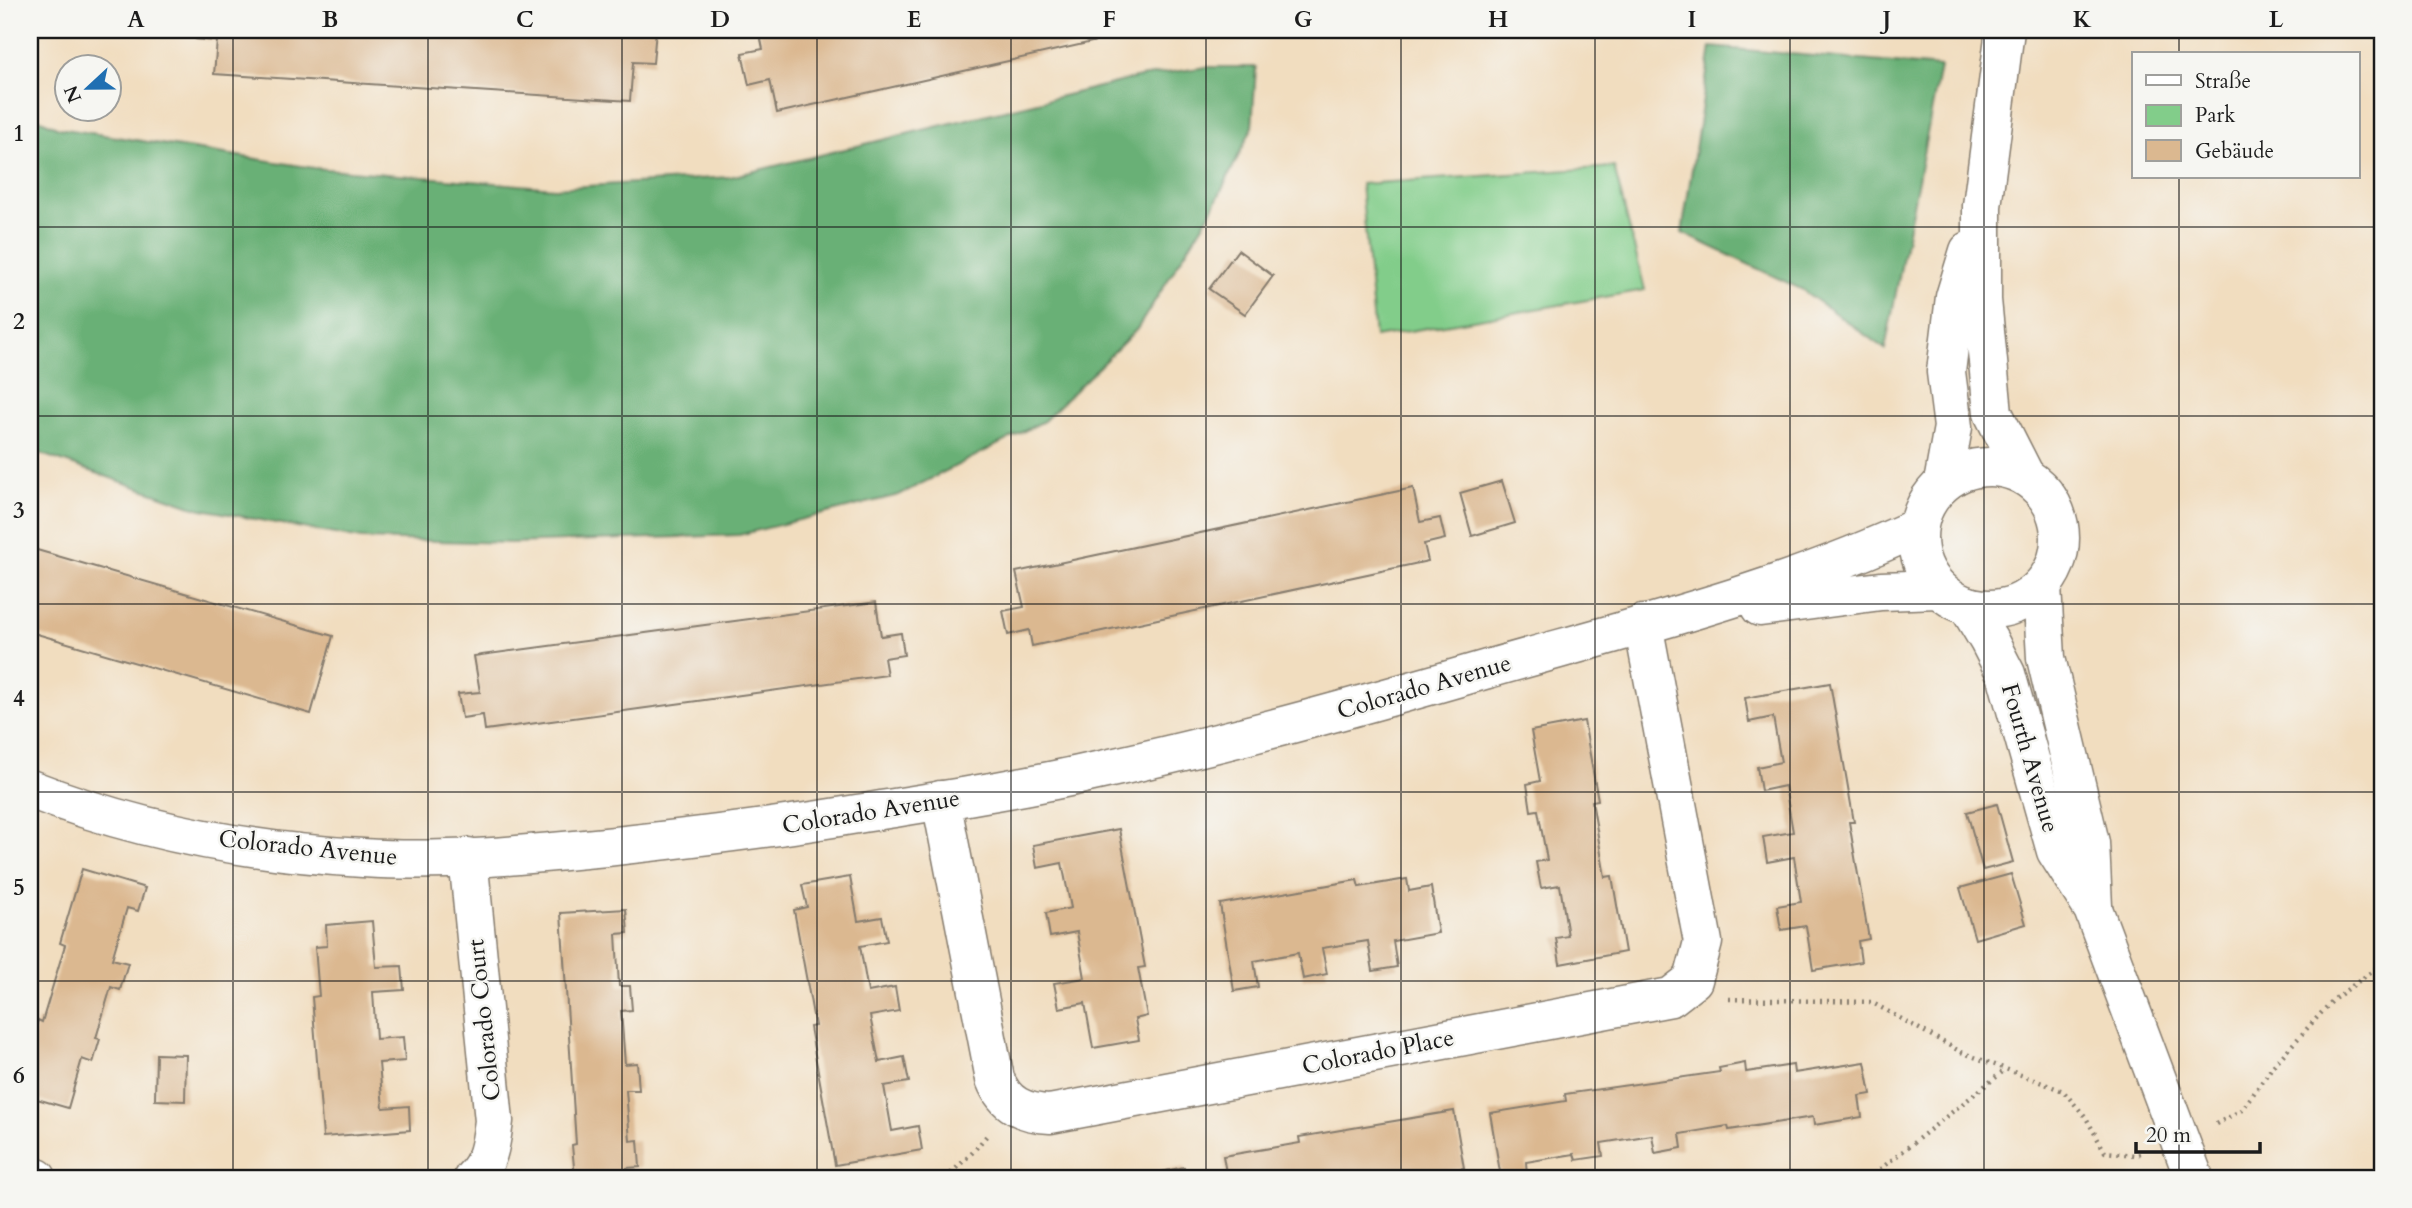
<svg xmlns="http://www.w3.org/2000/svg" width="2412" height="1208" font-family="Cardo,serif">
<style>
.green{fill:#82cd8a;stroke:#4f7453;stroke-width:2}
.forest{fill:#69b076;stroke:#426649;stroke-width:2}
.building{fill:#dbb890}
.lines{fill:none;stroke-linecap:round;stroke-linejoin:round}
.minor-casing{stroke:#867c6e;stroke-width:41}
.path{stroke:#867c6e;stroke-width:4.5;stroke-dasharray:2 5;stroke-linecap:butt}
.minor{stroke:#fff;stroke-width:38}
.grid{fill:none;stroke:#1c1c1c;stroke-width:2;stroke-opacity:0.55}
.labels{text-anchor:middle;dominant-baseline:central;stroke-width:5;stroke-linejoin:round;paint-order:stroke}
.street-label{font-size:24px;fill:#1c1c1c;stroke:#f6f6f2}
.neatline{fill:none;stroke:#1c1c1c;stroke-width:2.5}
.grid-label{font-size:23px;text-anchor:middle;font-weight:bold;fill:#1c1c1c}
</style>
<rect width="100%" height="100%" fill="#f6f6f2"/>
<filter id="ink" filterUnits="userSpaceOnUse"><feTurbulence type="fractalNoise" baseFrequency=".0143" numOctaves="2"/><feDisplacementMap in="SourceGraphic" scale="14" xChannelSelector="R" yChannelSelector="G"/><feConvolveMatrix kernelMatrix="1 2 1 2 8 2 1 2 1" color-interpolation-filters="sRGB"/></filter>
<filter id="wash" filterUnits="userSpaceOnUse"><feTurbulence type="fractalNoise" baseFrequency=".00686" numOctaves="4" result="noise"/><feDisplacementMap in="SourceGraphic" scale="28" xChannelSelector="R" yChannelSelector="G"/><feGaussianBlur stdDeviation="1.57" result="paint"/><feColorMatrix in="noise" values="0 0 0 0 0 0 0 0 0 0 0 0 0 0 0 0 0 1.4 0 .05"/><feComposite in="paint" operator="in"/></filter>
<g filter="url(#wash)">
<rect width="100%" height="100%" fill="#f1ddbf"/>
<!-- green -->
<polygon class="green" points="1614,167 1645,290 1375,337 1361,184"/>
<!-- forest -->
<g class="forest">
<polygon points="1711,47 1940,67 1885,349 1801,289 1682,233"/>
<polygon points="1206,67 1256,67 1252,128 1212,210 1137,329 1044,421 899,495 739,535 510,543 361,539 197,508 30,450 30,115 59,128 314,168 555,188 730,177 1140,77"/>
</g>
<g id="blocks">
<!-- building -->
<g class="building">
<polygon points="197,30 656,30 653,63 633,62 630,101 214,74 217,41 196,39"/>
<polygon points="759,30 1140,30 1141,31 777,113 770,80 749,85 742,53 763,49"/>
<polygon points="1238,250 1273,276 1245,314 1209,289"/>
<polygon points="1502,481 1515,523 1472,536 1460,493"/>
<polygon points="1413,488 1420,522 1440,518 1445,539 1424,544 1428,561 1032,646 1029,630 1008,635 1003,611 1024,607 1016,572"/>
<polygon points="30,548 333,636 311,714 30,632"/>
<polygon points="876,602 881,636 901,633 904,655 884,658 887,675 485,730 483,715 462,718 458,694 480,692 474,656"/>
<polygon points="1830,683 1854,822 1849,822 1869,939 1858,941 1861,962 1813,970 1806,926 1781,930 1777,906 1801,902 1794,857 1767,862 1763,837 1793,832 1785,786 1761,791 1757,767 1781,762 1773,717 1749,722 1745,698"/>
<polygon points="1584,721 1598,800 1592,801 1605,877 1612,876 1625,952 1560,964 1556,938 1568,936 1560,885 1541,888 1536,862 1547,860 1538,810 1531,811 1527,784 1540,781 1531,731"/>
<polygon points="1997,804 2013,862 1983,870 1967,812"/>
<polygon points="1119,829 1145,967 1138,968 1147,1016 1135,1019 1139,1040 1093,1048 1085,1003 1059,1008 1054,983 1085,978 1077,932 1050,937 1046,913 1071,908 1062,863 1037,868 1033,845"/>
<polygon points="82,869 145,888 138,911 127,908 112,959 128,963 120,990 111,987 96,1038 100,1039 93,1063 82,1059 68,1108 30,1097 30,1047 38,1020 42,1022 65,945 60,943"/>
<polygon points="2011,874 2026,924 1975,939 1960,888"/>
<polygon points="850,877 858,921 882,917 887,941 860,946 868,992 895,987 899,1011 870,1016 879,1062 904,1057 909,1082 884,1086 892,1131 918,1126 922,1150 835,1165 810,1027 815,1026 794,910 807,907 802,885"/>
<polygon points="1407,879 1409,891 1431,887 1438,933 1393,941 1397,967 1373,971 1368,941 1322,948 1327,974 1303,979 1298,953 1254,961 1258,987 1234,991 1220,904 1357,880 1359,887"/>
<polygon points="626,909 628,933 616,934 619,986 630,986 632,1010 621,1011 625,1064 637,1063 639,1090 626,1090 630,1141 638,1140 640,1167 627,1168 627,1178 575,1178 572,1145 576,1144 561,913"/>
<polygon points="372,921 376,967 402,966 404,990 373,992 376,1039 403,1037 405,1061 379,1063 383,1108 409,1106 410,1130 323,1137 312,997 319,996 315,947 327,946 326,925"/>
<polygon points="156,1054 186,1055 185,1101 155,1100"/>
<polygon points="1865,1062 1871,1094 1859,1096 1862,1117 1814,1125 1813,1117 1729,1130 1728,1126 1680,1134 1682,1148 1655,1153 1652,1135 1601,1143 1603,1156 1576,1160 1574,1154 1526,1162 1527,1175 1501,1178 1490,1113 1566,1101 1565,1094 1720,1072 1719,1068 1745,1063 1746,1072 1793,1065 1794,1073"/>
<polygon points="1454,1111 1464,1168 1412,1178 1227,1178 1223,1156 1300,1143 1299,1137"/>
<polygon points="1184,1167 1186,1178 1162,1178 1161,1172"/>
</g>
</g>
</g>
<g filter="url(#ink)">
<use href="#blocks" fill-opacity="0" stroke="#867c6e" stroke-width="2"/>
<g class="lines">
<!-- minor casing -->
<g class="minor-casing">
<g id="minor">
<polyline points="2005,30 1982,206 1982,300 1993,413 2025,476"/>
<circle cx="1989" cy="538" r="71"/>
<polyline points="1943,483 1953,427 1946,372 1955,297 1969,251"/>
<polyline points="2042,586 2046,658 2090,843 2093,907"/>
<polyline points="1968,606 1989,641 2006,674 2056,851 2093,909 2194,1178"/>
<polyline points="1760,607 1881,591 1939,589"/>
<path d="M30,789C135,830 250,852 363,858C443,863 526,855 606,847C690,838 774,828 857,814C937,801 1018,789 1097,771C1227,743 1356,707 1484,670C1631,628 1779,592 1918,527"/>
<path d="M941,800L995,1079C1005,1105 1024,1113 1050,1114L1671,997L1693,980L1703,942L1643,624"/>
<path d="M468,857L494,1121C491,1143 489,1163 473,1178"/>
<polyline points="30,1176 37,1178"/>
</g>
</g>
<!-- path -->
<g class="path">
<polyline points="1729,999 1871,1002 1961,1052 2063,1091 2085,1116 2105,1152 2135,1155 2143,1153"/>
<polyline points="2216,1124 2242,1110 2273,1066 2333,1000 2382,964"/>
<polyline points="946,1178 972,1153 989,1133"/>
<polyline points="1869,1178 2005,1070"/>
</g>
<!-- minor -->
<use href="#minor" class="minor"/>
</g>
</g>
<!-- grid -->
<path class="grid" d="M233,30V1178M428,30V1178M622,30V1178M817,30V1178M1011,30V1178M1206,30V1178M1401,30V1178M1595,30V1178M1790,30V1178M1984,30V1178M2179,30V54M2179,177V1178M30,227H2382M30,416H2382M30,604H2382M30,792H2382M30,981H2382"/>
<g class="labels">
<!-- street labels -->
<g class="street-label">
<text transform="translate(1424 687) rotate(-16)">Colorado Avenue</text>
<text transform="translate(2030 758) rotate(74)">Fourth Avenue</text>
<text transform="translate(871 812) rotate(-9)">Colorado Avenue</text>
<text transform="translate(308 848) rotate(6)">Colorado Avenue</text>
<text transform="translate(484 1020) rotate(-96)">Colorado Court</text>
<text transform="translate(1378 1052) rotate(-11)">Colorado Place</text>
</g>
</g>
<!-- margin -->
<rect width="2412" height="1208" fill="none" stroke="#f6f6f2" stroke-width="77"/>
<!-- legend -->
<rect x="2132" y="52" width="228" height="126" fill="#f6f6f2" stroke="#9f9f9c" stroke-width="2"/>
<rect x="2146" y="75" width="35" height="10" fill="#ffffff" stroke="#9f9f9c" stroke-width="2"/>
<text x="2195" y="88" font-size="21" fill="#1c1c1c">Straße</text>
<rect x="2146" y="105" width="35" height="21" fill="#82cd8a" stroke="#9f9f9c" stroke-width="2"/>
<text x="2195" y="122" font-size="21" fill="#1c1c1c">Park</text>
<rect x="2146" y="140" width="35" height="21" fill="#dbb890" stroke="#9f9f9c" stroke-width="2"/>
<text x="2195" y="158" font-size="21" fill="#1c1c1c">Gebäude</text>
<!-- north arrow -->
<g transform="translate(88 88) rotate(248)"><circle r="33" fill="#f6f6f2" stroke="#9f9f9c" stroke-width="2"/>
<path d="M0-5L12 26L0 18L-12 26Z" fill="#1f6fb2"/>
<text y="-10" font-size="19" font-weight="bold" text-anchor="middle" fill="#1c1c1c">N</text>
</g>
<!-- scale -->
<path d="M2136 1142v10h124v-10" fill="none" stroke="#1c1c1c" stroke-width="3.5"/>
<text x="2146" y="1142" font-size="21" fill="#1c1c1c" stroke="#f6f6f2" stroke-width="5" paint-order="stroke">20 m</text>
<rect x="38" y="38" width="2336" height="1132" class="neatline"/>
<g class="grid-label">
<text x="136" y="27">A</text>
<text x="330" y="27">B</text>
<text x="525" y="27">C</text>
<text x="720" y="27">D</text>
<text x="914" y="27">E</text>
<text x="1109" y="27">F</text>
<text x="1303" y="27">G</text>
<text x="1498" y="27">H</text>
<text x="1692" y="27">I</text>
<text x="1887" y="27">J</text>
<text x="2082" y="27">K</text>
<text x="2276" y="27">L</text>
<text x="19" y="141">1</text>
<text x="19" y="329">2</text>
<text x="19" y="518">3</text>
<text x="19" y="706">4</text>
<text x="19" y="895">5</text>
<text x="19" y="1083">6</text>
</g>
</svg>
